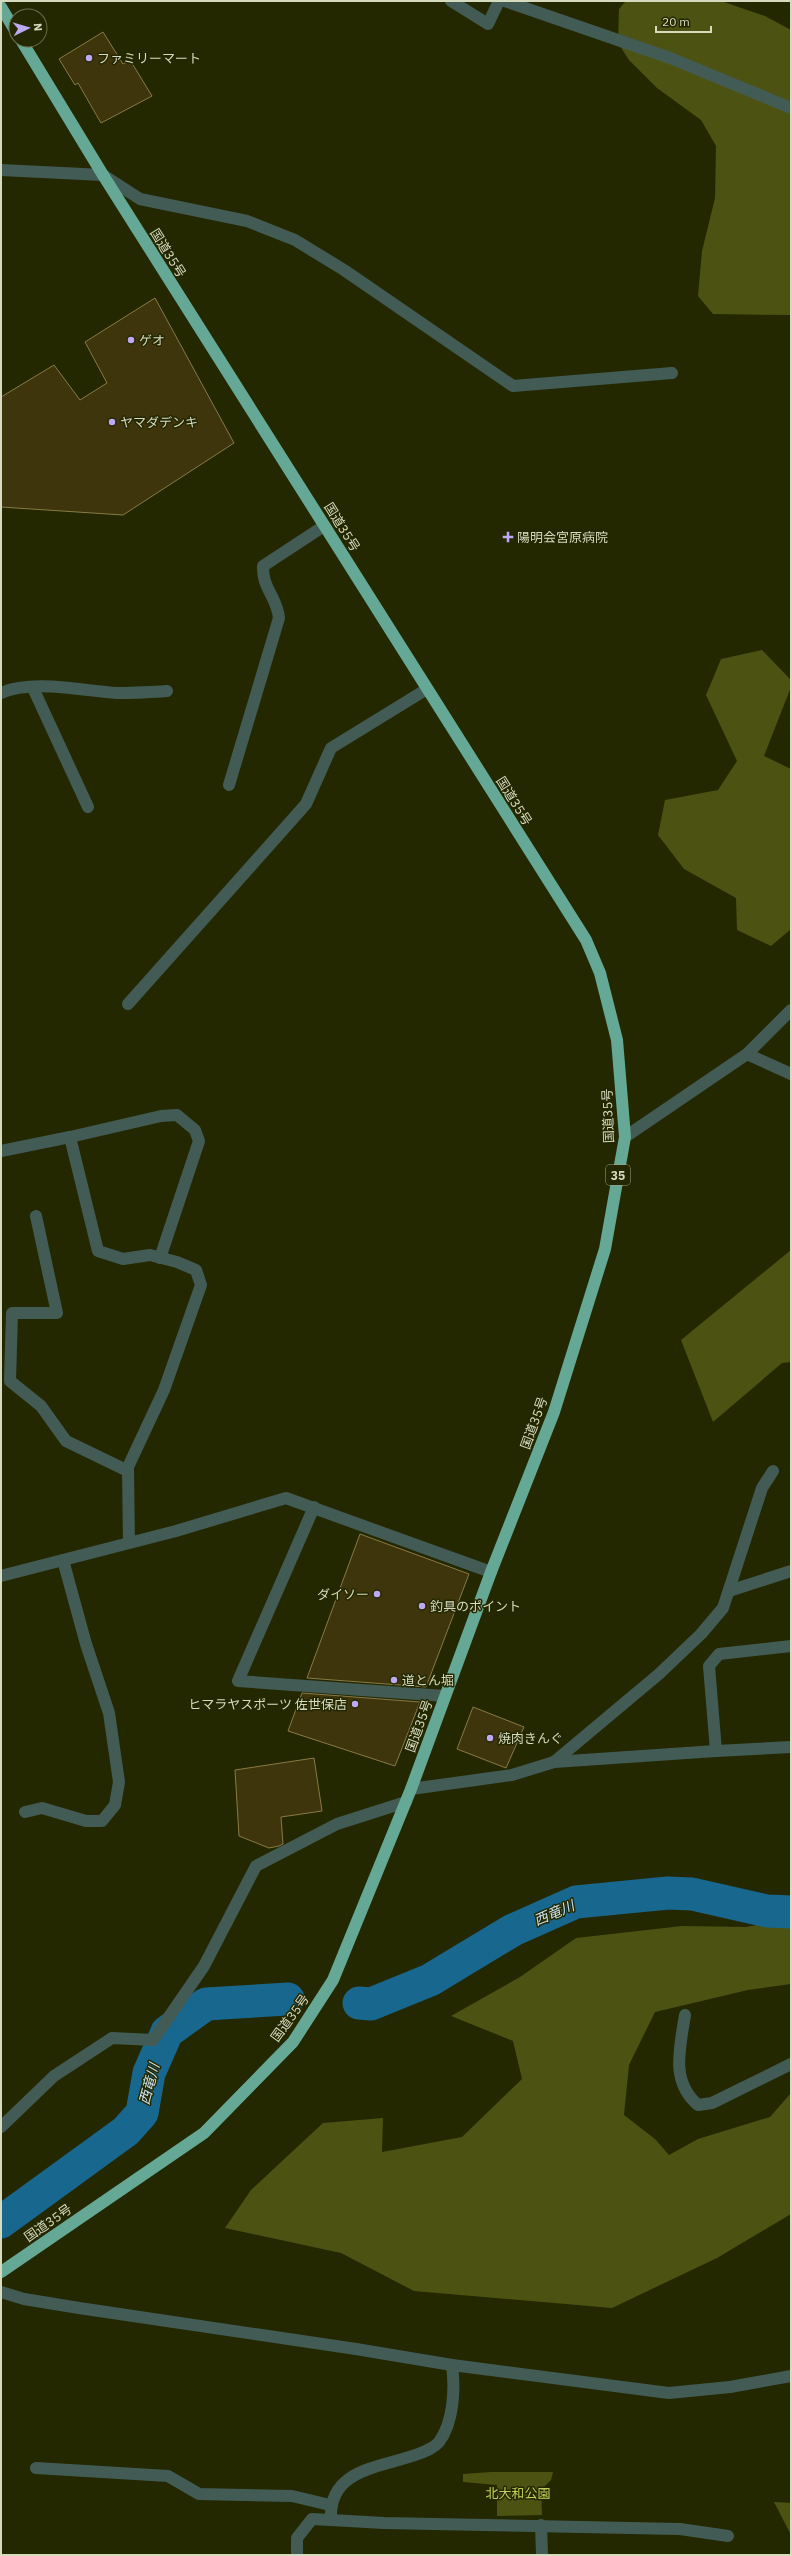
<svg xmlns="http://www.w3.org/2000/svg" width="792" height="2556" font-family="'IBM Plex Sans','Noto Sans JP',sans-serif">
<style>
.green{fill:#4c5212}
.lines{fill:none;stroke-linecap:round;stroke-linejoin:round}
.river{stroke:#18678e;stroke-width:33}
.building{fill:#3f350c;stroke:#887a45}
.minor{stroke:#425c55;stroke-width:12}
.highway{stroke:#65a896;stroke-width:12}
.poi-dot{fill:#bda9f5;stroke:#242801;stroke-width:1.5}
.labels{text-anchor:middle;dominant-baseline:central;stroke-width:3;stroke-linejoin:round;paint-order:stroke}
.shield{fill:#242801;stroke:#a1a587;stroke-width:1}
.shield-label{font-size:12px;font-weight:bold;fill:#d6dbc0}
.poi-label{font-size:13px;fill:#d6dbc0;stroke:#242801;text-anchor:start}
.street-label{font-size:13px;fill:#d6dbc0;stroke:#242801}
.park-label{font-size:13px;fill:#c2d054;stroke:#242801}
.water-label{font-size:14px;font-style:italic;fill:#cde2f0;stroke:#242801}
</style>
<rect width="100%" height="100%" fill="#242801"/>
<!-- green -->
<g class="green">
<polygon points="626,1 721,1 765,16 791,30 791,315 713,314 698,296 702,251 715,198 716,146 701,120 657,88 629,60 618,43 619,9"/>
<polygon points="762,650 791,680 791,687 764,756 791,769 791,929 771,946 737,930 736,898 684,869 658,835 665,800 718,790 737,761 706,695 721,659"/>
<polygon points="791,1250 791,1362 782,1363 713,1422 681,1340"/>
<polygon points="791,1919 791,1984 748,1990 655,2012 629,2065 624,2115 655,2139 669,2155 698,2139 770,2117 791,2093 791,2214 717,2258 612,2308 414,2291 341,2253 225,2228 251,2190 323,2123 383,2118 382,2152 462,2137 522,2079 513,2041 451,2016 520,1977 576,1938 682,1926 746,1927"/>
<polygon points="491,2472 553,2472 551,2480 541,2490 542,2515 497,2516 497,2485 463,2482 463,2474"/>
<polygon points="774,2502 791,2503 791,2535"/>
</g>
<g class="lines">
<!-- river -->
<g class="river">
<polyline points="359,2003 371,2004 430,1980 513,1930 576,1902 668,1893 692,1894 767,1911 791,1912"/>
<polyline points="1,2222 126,2131 142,2113 149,2073 167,2032 206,2004 288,1999"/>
</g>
</g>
<!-- building -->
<g class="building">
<polygon points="103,32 123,64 130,60 152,96 101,123 78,83 75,85 59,59"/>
<polygon points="155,298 234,443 123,515 1,507 1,397 54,365 80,400 107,383 85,342"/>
<polygon points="360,1534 469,1574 426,1687 307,1678"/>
<polygon points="302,1693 420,1702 395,1766 288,1731"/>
<polygon points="473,1707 524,1727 506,1768 457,1749"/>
<polygon points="314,1758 322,1811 281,1817 283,1844 279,1846 269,1848 239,1836 235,1770"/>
</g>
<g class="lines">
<!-- minor -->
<g class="minor">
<polyline points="451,1 488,24 499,1"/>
<polyline points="505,1 670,58 791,108"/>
<polyline points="1,170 103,175 140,199 247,221 295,240 344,270 513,386 672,373"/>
<polyline points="33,688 88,807"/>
<path d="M1,693C32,679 83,691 117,693C134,693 150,692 167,691"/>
<path d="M229,785L279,618C277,597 262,588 263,566L324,526"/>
<polyline points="128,1004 306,804 331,748 427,689"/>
<polyline points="747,1054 791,1074"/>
<polyline points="70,1137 161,1116 177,1115 195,1130 199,1141 160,1258"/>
<polyline points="625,1137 747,1054 791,1010"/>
<polyline points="1,1151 70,1137 98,1251 123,1259 150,1255 177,1262 196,1270 201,1285 164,1390 128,1467 129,1543"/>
<polyline points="36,1216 57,1313 12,1313 10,1381 41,1406 66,1441 128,1471"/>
<polyline points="314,1507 238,1681 445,1696"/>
<polyline points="1,1576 176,1531 286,1498 491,1572"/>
<polyline points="729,1591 791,1571"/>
<polyline points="716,1751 791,1747"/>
<polyline points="554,1762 659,1674 701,1634 723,1608 762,1488 773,1471"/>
<polyline points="411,1789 512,1775 554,1762 716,1751 709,1666 719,1654 791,1646"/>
<polyline points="25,1812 42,1808 86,1821 102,1821 115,1805 119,1782 109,1713 86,1644 63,1560"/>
<path d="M685,2015C680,2048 670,2081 698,2105L712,2103L791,2064"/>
<polyline points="1,2127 54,2076 112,2038 153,2040 204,1966 256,1866 337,1824 406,1802"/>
<polyline points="1,2292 24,2299 79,2308 356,2349 452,2365 669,2393 730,2387 791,2376"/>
<path d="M452,2365C455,2388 454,2422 439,2442C434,2448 426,2451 418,2454C381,2468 328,2468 331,2520L384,2523L680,2529L728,2536"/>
<polyline points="36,2468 168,2476 199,2494 292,2496 330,2505"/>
<polyline points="541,2525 542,2555"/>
<polyline points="297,2555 297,2538 312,2519 331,2520"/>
</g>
<!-- highway -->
<g class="highway">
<polyline points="1,7 16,32"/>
<polyline points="1,2272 204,2133 293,2042 333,1980 411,1789 491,1572 554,1412 605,1249 625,1137 617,1040 600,973 586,940 103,175 21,40"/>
</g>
</g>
<!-- markers -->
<g class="poi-dot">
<circle cx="89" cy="58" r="4"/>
<circle cx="131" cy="340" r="4"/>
<circle cx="112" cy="422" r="4"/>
<path d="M506 531h4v4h4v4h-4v4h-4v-4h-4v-4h4z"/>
<circle cx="377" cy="1594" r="4"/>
<circle cx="422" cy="1606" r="4"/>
<circle cx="394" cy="1680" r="4"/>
<circle cx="355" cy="1704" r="4"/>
<circle cx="490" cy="1738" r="4"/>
</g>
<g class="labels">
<!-- shield labels -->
<rect class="shield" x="606" y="1165" width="24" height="20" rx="3"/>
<g class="shield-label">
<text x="618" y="1175">35</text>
</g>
<!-- poi labels -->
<g class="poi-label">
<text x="97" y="58">ファミリーマート</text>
<text x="139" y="340">ゲオ</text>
<text x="120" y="422">ヤマダデンキ</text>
<text x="517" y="537">陽明会宮原病院</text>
<text x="369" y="1594" text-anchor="end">ダイソー</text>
<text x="430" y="1606">釣具のポイント</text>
<text x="402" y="1680">道とん堀</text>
<text x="347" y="1704" text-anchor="end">ヒマラヤスポーツ 佐世保店</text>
<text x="498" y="1738">焼肉きんぐ</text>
</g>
<!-- street labels -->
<g class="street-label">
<text transform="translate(168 253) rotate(58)">国道35号</text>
<text transform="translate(342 527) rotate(58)">国道35号</text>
<text transform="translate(514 801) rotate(58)">国道35号</text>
<text transform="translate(608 1116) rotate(-92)">国道35号</text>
<text transform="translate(534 1423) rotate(-70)">国道35号</text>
<text transform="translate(419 1726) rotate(-70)">国道35号</text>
<text transform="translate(290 2018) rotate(-54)">国道35号</text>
<text transform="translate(48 2223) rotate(-35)">国道35号</text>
</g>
<!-- park labels -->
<g class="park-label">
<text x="518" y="2493">北大和公園</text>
</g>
<!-- water labels -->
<g class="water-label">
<text transform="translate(554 1913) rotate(-23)">西竜川</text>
<text transform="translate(149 2084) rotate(-75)">西竜川</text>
</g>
</g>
<!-- border -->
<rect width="792" height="2556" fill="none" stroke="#d6dbc0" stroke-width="4"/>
<!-- north arrow -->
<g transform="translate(28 28) rotate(85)"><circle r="19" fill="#242801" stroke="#6b704d"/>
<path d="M0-3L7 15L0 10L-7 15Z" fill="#bda9f5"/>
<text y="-6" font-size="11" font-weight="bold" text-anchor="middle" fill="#d6dbc0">N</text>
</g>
<!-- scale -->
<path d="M656 26v6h55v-6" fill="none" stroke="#d6dbc0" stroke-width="2"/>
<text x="662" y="26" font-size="12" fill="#d6dbc0" stroke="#242801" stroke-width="3" paint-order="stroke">20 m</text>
</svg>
